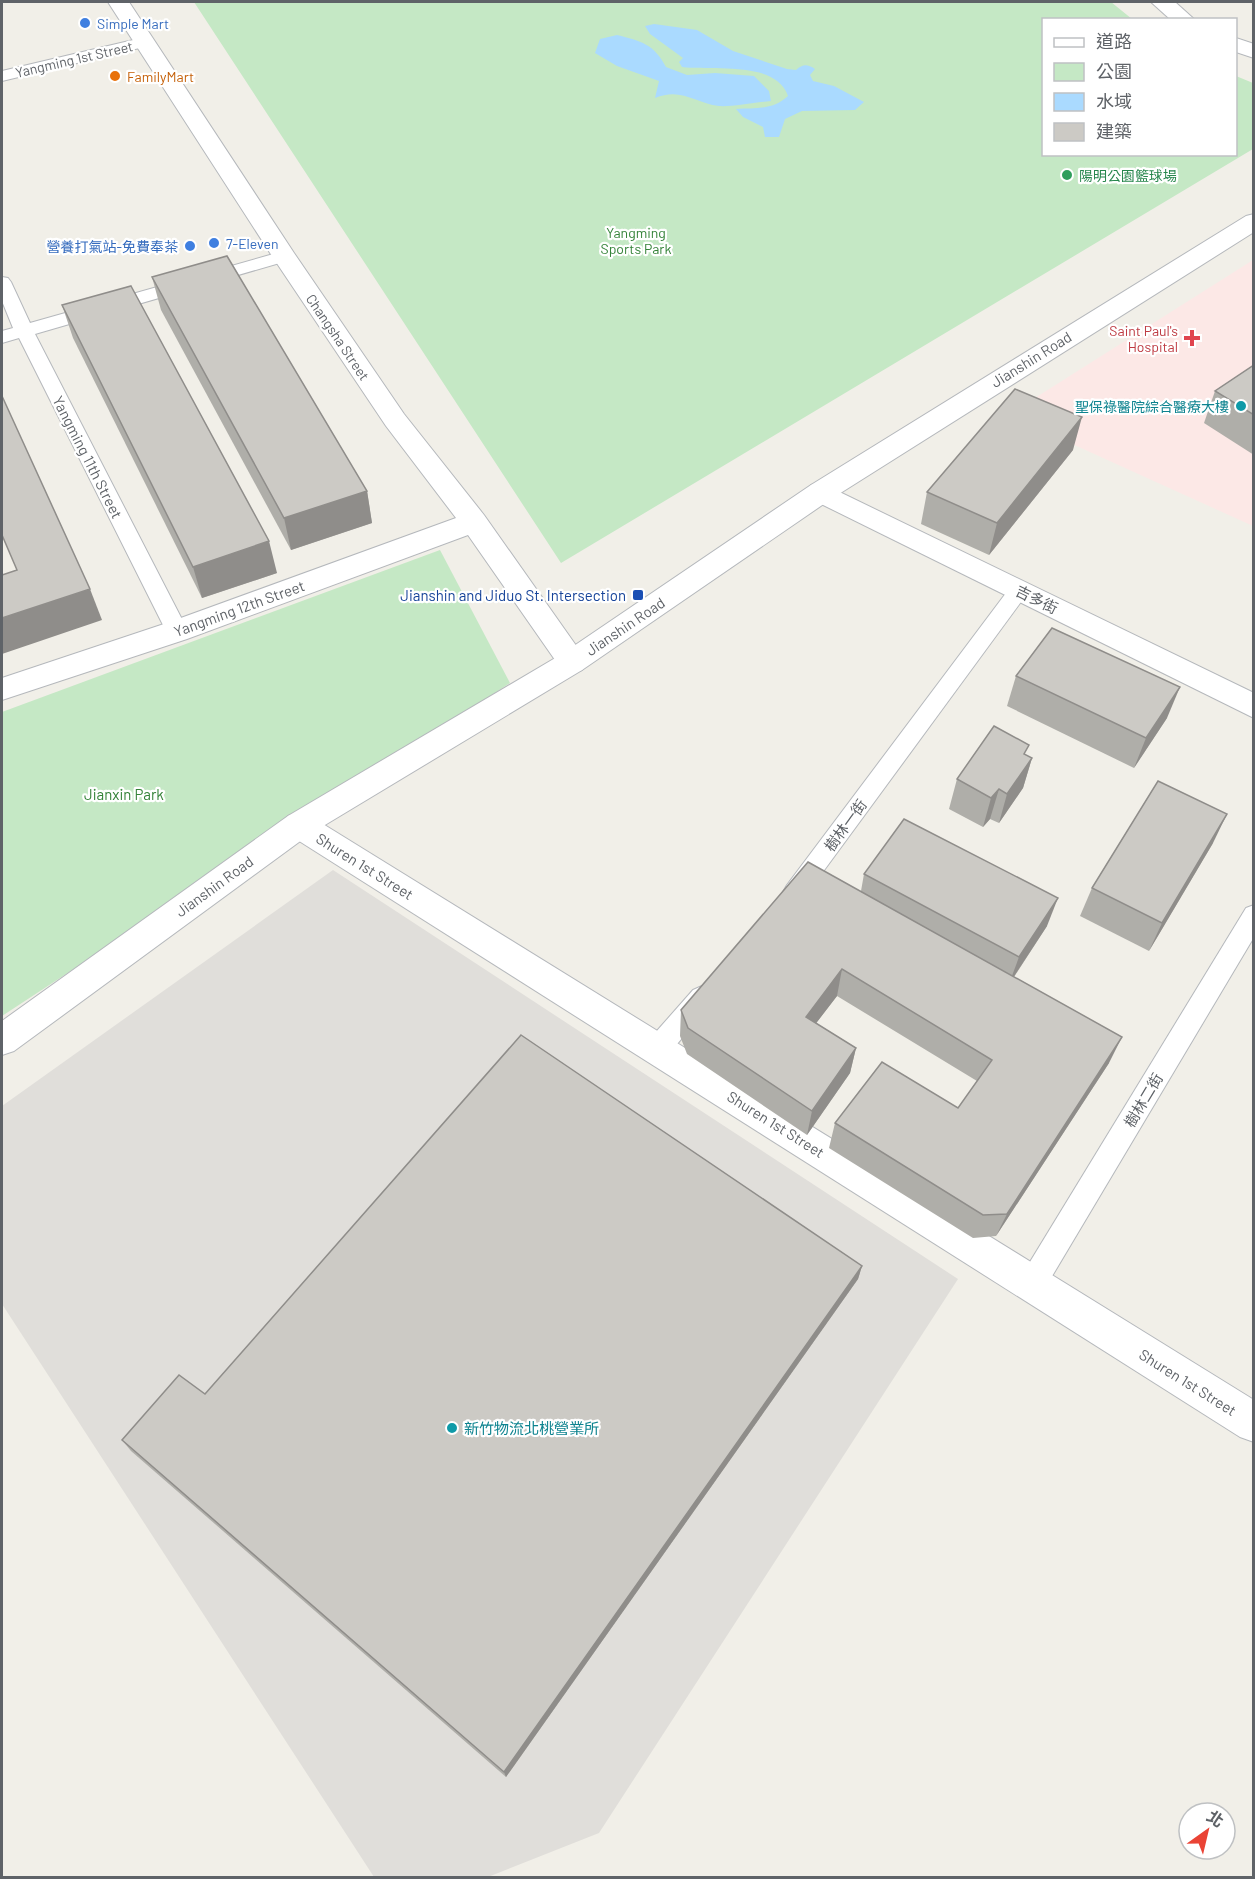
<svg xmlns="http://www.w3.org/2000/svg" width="1255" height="1879" font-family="Barlow,'Noto Sans TC',sans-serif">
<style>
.industrial{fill:#e0deda}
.medical{fill:#fce8e6}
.green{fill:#c5e8c5}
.water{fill:#aadaff}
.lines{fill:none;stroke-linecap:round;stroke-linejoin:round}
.service-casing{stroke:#b5b8bc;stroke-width:2}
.minor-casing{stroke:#b5b8bc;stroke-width:2}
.tertiary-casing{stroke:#b5b8bc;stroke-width:2}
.service{fill:#fff;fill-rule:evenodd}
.minor{fill:#fff;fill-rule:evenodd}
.tertiary{fill:#fff;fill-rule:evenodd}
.wall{fill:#afaea9}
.shaded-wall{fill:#8f8d8a}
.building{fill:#cccac5;stroke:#8f8d8a;stroke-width:1.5}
.shop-dot{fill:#3f7fe0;stroke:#fff;stroke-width:2}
.food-dot{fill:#e8710a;stroke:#fff;stroke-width:2}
.leisure-dot{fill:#2e9e5b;stroke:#fff;stroke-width:2}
.health-dot{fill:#e0444e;stroke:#fff;stroke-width:2}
.culture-dot{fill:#0f9aa8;stroke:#fff;stroke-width:2}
.transit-dot{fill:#1a4fb4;stroke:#fff;stroke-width:2}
.labels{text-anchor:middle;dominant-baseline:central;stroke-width:4.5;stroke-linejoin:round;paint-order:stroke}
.far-shop-label{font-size:14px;fill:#366cbe;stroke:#fff;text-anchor:start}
.far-street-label{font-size:14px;fill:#5f6368;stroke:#fff}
.far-food-label{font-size:14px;fill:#c56008;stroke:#fff;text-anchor:start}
.far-leisure-label{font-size:14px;fill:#27864d;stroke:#fff;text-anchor:start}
.far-park-label{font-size:14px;fill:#348238;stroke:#fff}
.far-health-label{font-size:14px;fill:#be3a42;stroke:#fff;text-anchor:end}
.far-culture-label{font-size:14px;fill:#0d838f;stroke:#fff;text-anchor:end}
.street-label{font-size:15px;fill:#5f6368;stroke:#fff}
.transit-label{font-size:15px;fill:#164399;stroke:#fff;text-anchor:end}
.park-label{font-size:15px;fill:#348238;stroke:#fff}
.culture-label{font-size:15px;fill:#0d838f;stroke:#fff;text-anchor:start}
</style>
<rect width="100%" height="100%" fill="#f1efe8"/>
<!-- industrial -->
<polygon class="industrial" points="333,870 958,1279 599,1833 488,1877 374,1877 2,1304 2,1106"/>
<!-- medical -->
<polygon class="medical" points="1253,260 1253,526 1008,415"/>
<!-- green -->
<g class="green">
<polygon points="194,2 1111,2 1132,19 1044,20 1044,154 1236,154 1236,76 1253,83 1253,149 561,563"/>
<polygon points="440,550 510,683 2,1016 2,712"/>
</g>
<!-- water -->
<g class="water">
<path d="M654,24L697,30L733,51L787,69L796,70C803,64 807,64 815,69L810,75L813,81L834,86L864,102L855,110L802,111L785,119L779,137H765L763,127L743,117L736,109C756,108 773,110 788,96C776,60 712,71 682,67L679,62L683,58L650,34L645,26Z"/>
<path d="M617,35C641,41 654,44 666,67L687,75L715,73L754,76L769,91L771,101C757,102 731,107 719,106C695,103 681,87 655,98L659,81L617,66L595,53L600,39Z"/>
</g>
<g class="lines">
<!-- service casing -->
<g class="service-casing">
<g id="service">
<polygon points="146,37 152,39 154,42 152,45 2,81 2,71"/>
<polygon points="284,251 290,252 293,256 290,260 35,334 188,631 184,637 177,639 170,637 166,631 19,338 2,343 2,331 13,328 2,301 2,277 8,278 11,282 30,323"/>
<polygon points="1019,582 1026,585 1029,590 1026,595 803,899 795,902 787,899 783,892 787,885 1012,585"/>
<polygon points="1254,905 1254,937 1042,1293 1032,1297 1022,1293 1018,1284 1022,1275 1246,908"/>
<polygon points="702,986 711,990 714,997 711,1004 666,1057 657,1060 648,1057 644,1049 648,1041 693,990"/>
</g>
</g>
<!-- minor casing -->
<g class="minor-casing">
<g id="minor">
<polygon points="108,2 129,2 294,253 404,414 484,515 582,654 587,662 582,670 572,673 562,670 468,535 187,639 2,700 2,678 167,623 456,518 386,426 272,256"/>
<polygon points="1151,2 1175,2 1195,20 1171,20"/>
<polygon points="1236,38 1254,44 1254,58 1236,52"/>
<polygon points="821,483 1254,693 1254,718 811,499 807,492 811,485"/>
<polygon points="299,812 310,816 1254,1400 1254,1442 1240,1437 288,834 283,825 288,816"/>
</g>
</g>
<!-- tertiary casing -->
<g class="tertiary-casing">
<polygon id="tertiary" points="1254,214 1254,232 831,499 582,670 310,834 14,1051 2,1055 2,1021 288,816 562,654 811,485 1246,216"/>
</g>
<!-- service -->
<use href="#service" class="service"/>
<!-- minor -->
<use href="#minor" class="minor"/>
<!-- tertiary -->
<use href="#tertiary" class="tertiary"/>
</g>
<!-- wall -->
<g class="wall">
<polygon points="152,277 367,491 372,523 291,550 161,310"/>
<polygon points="62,305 277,573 202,598 73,338"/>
<polygon points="1254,365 1254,455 1204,423 1215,391"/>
<polygon points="1073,450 989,555 921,524 927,492"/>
<polygon points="1016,676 1167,718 1134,768 1007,706"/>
<polygon points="1026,755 1032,758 1023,788 999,823 990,819 983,827 949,809 957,779"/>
<polygon points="1213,843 1149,951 1080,916 1092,888"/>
<polygon points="864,874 1047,926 1014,977 1109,1063 996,1236 973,1238 829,1148 835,1123 958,1108 977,1081 837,996 816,1023 856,1048 850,1073 807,1135 687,1054 680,1036 681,1010 861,891"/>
<polygon points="862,1266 858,1279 506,1777 131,1451 122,1440 205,1394"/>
</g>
<!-- shaded-wall -->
<g class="shaded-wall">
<polygon points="1082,417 1073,450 989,555 997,523"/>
<polygon points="367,491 372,523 291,550 284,518"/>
<polygon points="269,541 277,573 202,598 193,567"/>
<polygon points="90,589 102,620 2,654 2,618"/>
<polygon points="1180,687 1167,718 1134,768 1146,738"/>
<polygon points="1032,758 1023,788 999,823 1007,794"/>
<polygon points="999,789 990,819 983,827 991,798"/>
<polygon points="1227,814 1213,843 1149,951 1162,923"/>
<polygon points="1058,898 1047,926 1009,984 1019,957"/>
<polygon points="842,969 837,996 801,1043 806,1017"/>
<polygon points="1122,1037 1109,1063 996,1236 1007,1214"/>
<polygon points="856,1048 850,1073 807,1135 812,1111"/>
<polygon points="862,1266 858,1279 506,1777 504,1772"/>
</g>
<!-- building -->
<g class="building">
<polygon points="227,256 367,491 284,518 152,277"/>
<polygon points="131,286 269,541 193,567 62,305"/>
<polygon points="1254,365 1254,415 1215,391"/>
<polygon points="1015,389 1082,417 997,523 927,492"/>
<polygon points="2,396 90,589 2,618 2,575 17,570 2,535"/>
<polygon points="1052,628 1180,687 1146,738 1016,676"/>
<polygon points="994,726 1029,745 1024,754 1032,758 1007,794 999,789 991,798 957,779"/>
<polygon points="1158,781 1227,814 1162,923 1092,888"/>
<polygon points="904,819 1058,898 1019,957 864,874"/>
<polygon points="808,862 1122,1037 1007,1214 983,1215 835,1123 882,1062 958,1108 992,1060 842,969 806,1017 856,1048 812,1111 688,1028 681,1010"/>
<polygon points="521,1035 862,1266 504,1772 122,1440 179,1375 205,1394"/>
</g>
<!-- markers -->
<g class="shop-dot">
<circle cx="85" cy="23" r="6"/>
<circle cx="214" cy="243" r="6"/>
<circle cx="190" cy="246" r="6"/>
</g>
<circle class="food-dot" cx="115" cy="76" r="6"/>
<circle class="leisure-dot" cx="1067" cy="175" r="6"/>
<path class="health-dot" d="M1189 329h6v6h6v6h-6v6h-6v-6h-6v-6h6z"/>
<g class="culture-dot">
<circle cx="1241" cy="406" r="6"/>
<circle cx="452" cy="1428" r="6"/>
</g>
<rect class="transit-dot" x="632" y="589" width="12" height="12" rx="3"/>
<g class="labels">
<!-- far-shop labels -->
<g class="far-shop-label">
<text x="97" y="23">Simple Mart</text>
<text x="226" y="243">7-Eleven</text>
<text x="178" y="246" text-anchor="end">營養打氣站-免費奉茶</text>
</g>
<!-- far-street labels -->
<g class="far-street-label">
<text transform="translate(74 59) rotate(-13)">Yangming 1st Street</text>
<text transform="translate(338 337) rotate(56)">Changsha Street</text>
</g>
<!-- far-food labels -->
<g class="far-food-label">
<text x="127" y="76">FamilyMart</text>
</g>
<!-- far-leisure labels -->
<g class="far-leisure-label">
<text x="1079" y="175">陽明公園籃球場</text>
</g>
<!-- far-park labels -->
<g class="far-park-label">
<text x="636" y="232">Yangming<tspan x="636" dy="16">Sports Park</tspan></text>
</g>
<!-- far-health labels -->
<g class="far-health-label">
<text x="1178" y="330">Saint Paul's<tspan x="1178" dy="16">Hospital</tspan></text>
</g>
<!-- far-culture labels -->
<g class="far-culture-label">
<text x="1229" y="406">聖保祿醫院綜合醫療大樓</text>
</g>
<!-- street labels -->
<g class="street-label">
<text transform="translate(1031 359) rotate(-32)">Jianshin Road</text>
<text transform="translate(88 457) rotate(63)">Yangming 11th Street</text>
<text transform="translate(1037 599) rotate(26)">吉多街</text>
<text transform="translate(239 608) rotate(-20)">Yangming 12th Street</text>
<text transform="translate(625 626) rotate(-34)">Jianshin Road</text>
<text transform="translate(845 825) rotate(-54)">樹林一街</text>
<text transform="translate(365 866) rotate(32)">Shuren 1st Street</text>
<text transform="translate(214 886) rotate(-36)">Jianshin Road</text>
<text transform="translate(1143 1100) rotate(-59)">樹林二街</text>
<text transform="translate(776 1124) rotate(32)">Shuren 1st Street</text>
<text transform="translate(1188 1382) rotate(32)">Shuren 1st Street</text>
</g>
<!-- transit labels -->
<g class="transit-label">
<text x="626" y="595">Jianshin and Jiduo St. Intersection</text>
</g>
<!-- park labels -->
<g class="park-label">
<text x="124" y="794">Jianxin Park</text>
</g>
<!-- culture labels -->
<g class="culture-label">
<text x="464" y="1428">新竹物流北桃營業所</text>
</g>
</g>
<!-- border -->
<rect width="1255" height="1879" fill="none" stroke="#5f6368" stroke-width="6"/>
<!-- legend -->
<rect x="1042" y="18" width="195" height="138" fill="#ffffff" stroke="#bfc1c3" stroke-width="1.5"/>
<rect x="1054" y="38" width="30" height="9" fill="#ffffff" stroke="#bfc1c3" stroke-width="1.5"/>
<text x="1096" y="48" font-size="18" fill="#5f6368">道路</text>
<rect x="1054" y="63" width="30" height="18" fill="#c5e8c5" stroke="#bfc1c3" stroke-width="1.5"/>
<text x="1096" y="78" font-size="18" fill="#5f6368">公園</text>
<rect x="1054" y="93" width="30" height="18" fill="#aadaff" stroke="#bfc1c3" stroke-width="1.5"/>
<text x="1096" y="108" font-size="18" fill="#5f6368">水域</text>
<rect x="1054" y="123" width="30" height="18" fill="#cccac5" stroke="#bfc1c3" stroke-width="1.5"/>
<text x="1096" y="138" font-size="18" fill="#5f6368">建築</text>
<!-- north arrow -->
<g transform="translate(1207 1831) rotate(34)"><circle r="28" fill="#ffffff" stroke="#bfc1c3" stroke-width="1.5"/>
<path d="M0-4.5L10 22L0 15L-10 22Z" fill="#ea4335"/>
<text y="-9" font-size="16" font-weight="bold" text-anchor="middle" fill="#5f6368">北</text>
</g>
</svg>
